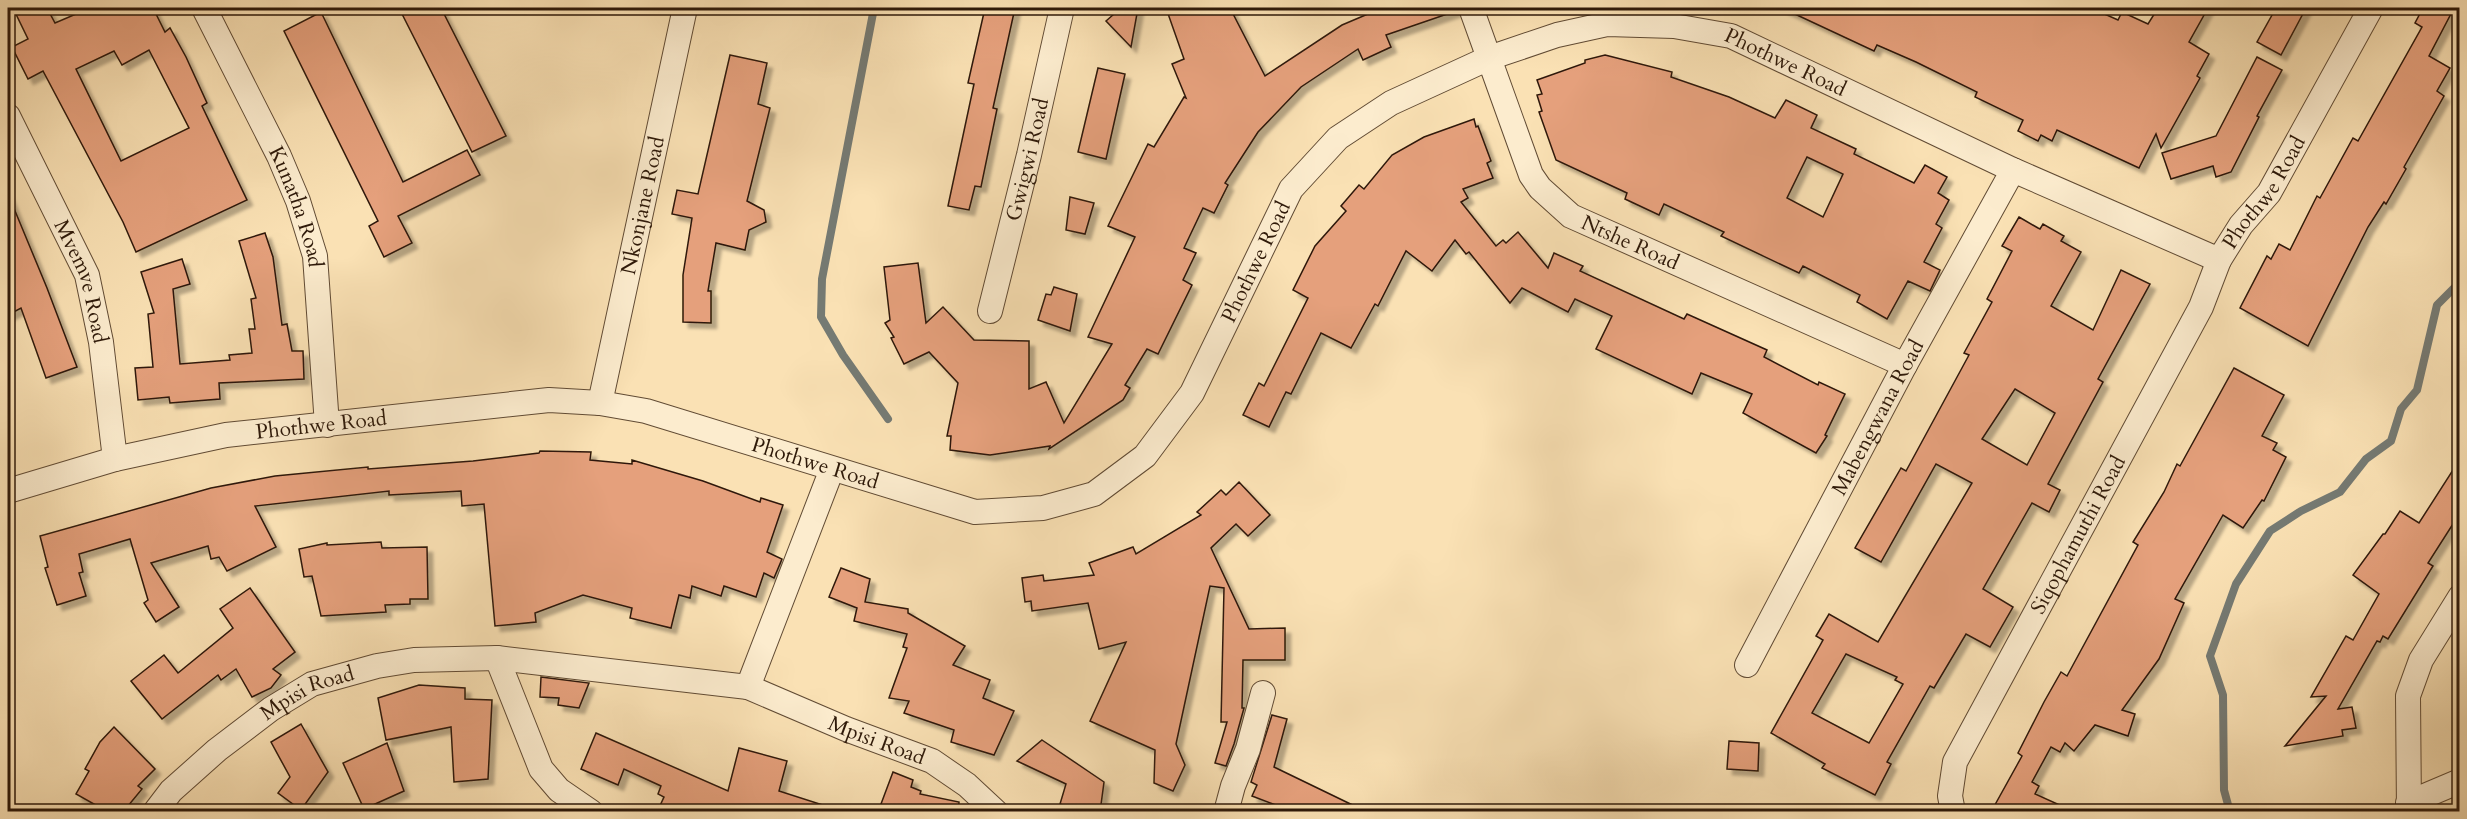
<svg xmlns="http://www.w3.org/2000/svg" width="2467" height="819" font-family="Cardo,serif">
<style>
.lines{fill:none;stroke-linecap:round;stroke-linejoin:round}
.stream{stroke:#757a73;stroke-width:8}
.building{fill:#e5a07c;stroke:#2e1909;stroke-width:1.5;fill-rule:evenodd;filter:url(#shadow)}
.street-casing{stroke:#614b34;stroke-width:26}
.street{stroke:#fcecce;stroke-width:24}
.labels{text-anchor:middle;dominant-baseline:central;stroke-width:4.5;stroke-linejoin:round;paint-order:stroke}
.street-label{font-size:21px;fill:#2e1909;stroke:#fcecce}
</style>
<defs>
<filter id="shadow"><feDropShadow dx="5.5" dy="5.5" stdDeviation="1.5" flood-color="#0004"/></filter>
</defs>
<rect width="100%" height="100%" fill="#fae1b4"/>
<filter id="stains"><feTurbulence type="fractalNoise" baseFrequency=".00333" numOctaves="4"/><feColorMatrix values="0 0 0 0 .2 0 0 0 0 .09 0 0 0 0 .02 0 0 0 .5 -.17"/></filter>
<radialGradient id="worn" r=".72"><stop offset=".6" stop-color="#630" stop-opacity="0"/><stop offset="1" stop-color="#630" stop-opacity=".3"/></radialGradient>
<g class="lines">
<!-- stream -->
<g class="stream">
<polyline points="874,8 822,279 821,317 843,355 888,419"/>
<polyline points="2230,812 2224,790 2223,695 2210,656 2236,584 2270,531 2301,511 2340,492 2366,459 2391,441 2401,409 2417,390 2437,305 2460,282"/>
</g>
</g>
<!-- building -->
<g class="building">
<path d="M13,8H47L55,23L90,8H153L165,32L170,28L186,57L207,103L202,106L247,200L136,252L123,222L43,71L28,79L12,47L28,39ZM149,50L189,128L121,161L76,69L114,51L122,65Z"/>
<polygon points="399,8 441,8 506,136 472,152"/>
<polygon points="985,8 1015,8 993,108 997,109 981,187 975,186 969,210 948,206 974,84 968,83"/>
<polygon points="1121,8 1138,8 1131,47 1106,21"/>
<polygon points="1166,8 1230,8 1265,76 1342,25 1382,8 1455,8 1456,11 1386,35 1391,47 1363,60 1358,49 1301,87 1258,132 1225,183 1228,185 1214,213 1203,208 1184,248 1196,253 1183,280 1192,285 1158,354 1147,349 1125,385 1130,388 1123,400 1049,449 1050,446 990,455 950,450 951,436 947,436 958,383 929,352 904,364 891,338 894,337 885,323 890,320 884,267 918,263 926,323 943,307 974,340 1029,341 1029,389 1046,382 1064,423 1112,344 1088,337 1135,237 1108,226 1148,144 1154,147 1184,97 1186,98 1172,64 1184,59"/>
<polygon points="1782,8 2091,8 2118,20 2122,12 2148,24 2158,8 2208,8 2189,42 2209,54 2197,76 2200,78 2161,148 2156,134 2139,168 2057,130 2052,141 2041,135 2038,141 2018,131 2023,120 1975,97 1977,92 1916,62 1877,45 1874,51"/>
<polygon points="2276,8 2306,8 2281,55 2257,42"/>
<polygon points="2423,8 2454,8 2429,56 2450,68 2437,91 2444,96 2404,167 2406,169 2386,204 2384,202 2368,227 2308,346 2240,308 2267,256 2271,259 2279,244 2290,250 2317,196 2320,198 2353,138 2358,141 2422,27 2415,23"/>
<polygon points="321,12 403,182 467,150 480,175 398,216 412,243 384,257 369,226 378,221 284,31"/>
<polygon points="730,55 767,63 758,104 770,108 747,201 764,210 766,222 749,230 745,250 716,243 708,291 711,291 711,323 683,322 683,275 692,218 672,214 677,190 698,194"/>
<path d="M1605,55L1672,72L1671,77L1729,97L1775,118L1786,100L1817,115L1811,128L1856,149L1854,154L1914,183L1925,165L1947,177L1938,193L1949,200L1936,224L1942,228L1924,262L1940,270L1930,291L1908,281L1887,319L1857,302L1860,295L1803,266L1799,273L1721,236L1724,232L1664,204L1659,215L1625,199L1627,193L1556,160L1539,112L1542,111L1537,95L1542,94L1537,80L1585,63V60ZM1807,157L1843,174L1823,217L1787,198Z"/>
<polygon points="2257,57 2282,70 2257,116 2259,117 2231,172 2216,177 2213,166 2171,179 2162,153 2216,136"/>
<polygon points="1098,68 1125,74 1106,159 1078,152"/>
<polygon points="1474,119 1476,127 1478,126 1491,161 1487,163 1493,178 1463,189 1468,198 1461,202 1496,246 1503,240 1506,243 1518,232 1548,268 1554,253 1583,266 1580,271 1684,319 1687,314 1767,350 1764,357 1818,385 1819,382 1845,394 1825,435 1827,436 1816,453 1743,413 1752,394 1701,373 1692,394 1596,349 1612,316 1575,299 1568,312 1522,288 1510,303 1469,252 1466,254 1455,240 1432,271 1406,251 1378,306 1375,304 1351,348 1321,333 1291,394 1286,392 1269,427 1243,415 1259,383 1264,386 1308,298 1293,290 1315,246 1346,211 1341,206 1359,185 1364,189 1392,155 1424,137"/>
<polygon points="8,194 47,288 77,367 46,378 21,308 8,315"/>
<polygon points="1070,197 1094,203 1085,234 1066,230"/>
<path d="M2019,217L2038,228L2040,229L2043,224L2064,236L2061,241L2081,252L2051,306L2093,330L2121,270L2150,284L2098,379L2103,382L2048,484L2060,490L2049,512L2032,503L1983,589L2013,607L1990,647L1966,634L1934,688L1930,686L1887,762L1891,764L1875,795L1822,768L1825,764L1771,733L1823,640L1816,636L1829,614L1878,642L1972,483L1936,464L1881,562L1855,548L1901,468L1906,471L1969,355L1964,353L1992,302L1987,299L2012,251L2002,246ZM2015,389L2055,413L2027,465L1982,439ZM1846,654L1897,677L1895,680L1903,684L1869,743L1812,713Z"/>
<polygon points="265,233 273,257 282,325 287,324 292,351 303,351 304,379 219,383 220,399 170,403 169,397 138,400 135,368 153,367 148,314 154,313 141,272 182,259 190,284 173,289 180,364 230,360 229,355 252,353 249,329 255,329 251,299 256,298 239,241"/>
<polygon points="1054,287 1077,294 1070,331 1038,320 1046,294 1051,295"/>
<polygon points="2234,368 2284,395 2262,436 2277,443 2273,450 2286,457 2264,501 2262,500 2243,528 2223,515 2175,599 2184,603 2159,659 2122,710 2135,714 2128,736 2095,725 2074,751 2065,743 2060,752 2051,747 2032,782 2039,786 2035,794 2075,812 1991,812 2022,756 2018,753 2044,702 2061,672 2067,676 2138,545 2133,542 2164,492 2177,464 2180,466"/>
<polygon points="540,451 591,452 590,460 632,464 632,460 703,481 760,502 761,498 783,505 767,552 782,559 774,578 764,573 756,597 724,586 721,596 692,586 690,598 679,595 671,628 630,618 632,608 583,595 535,613 536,622 495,626 484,504 462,506 461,491 389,495 389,491 255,506 276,547 227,571 219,557 211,559 208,546 151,563 179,607 156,622 144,603 148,600 130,539 79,554 83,572 79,573 86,596 57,605 45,568 48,567 40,536 211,488 275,476 368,467 368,469 473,461 539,453"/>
<polygon points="2460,459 2460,513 2428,563 2433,566 2388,639 2383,636 2380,642 2377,641 2338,709 2352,707 2356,728 2342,730 2343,736 2285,746 2326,696 2311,697 2346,636 2353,640 2379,594 2353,575 2383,534 2385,534 2400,511 2419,523"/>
<polygon points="1239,482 1270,515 1248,536 1236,524 1211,548 1249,629 1285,628 1285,660 1243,660 1242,708 1244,708 1234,744 1226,766 1215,763 1227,722 1221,722 1224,588 1210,586 1176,744 1185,765 1173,791 1154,783 1155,750 1090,721 1126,642 1099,649 1088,603 1032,611 1031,601 1025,602 1022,578 1043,575 1044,581 1094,575 1089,563 1133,547 1136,554 1201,515 1197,512 1221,490 1226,495"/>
<polygon points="381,542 382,548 427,547 428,599 410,599 410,604 385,605 386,612 321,616 312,576 304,577 299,549 327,543 327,545"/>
<polygon points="841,568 870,579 865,602 908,609 908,613 965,646 953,665 990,680 983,698 1014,711 994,755 951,742 954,730 904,713 909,701 889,698 907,648 903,647 907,634 854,621 857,608 829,597"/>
<polygon points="250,588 295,652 273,669 281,675 271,688 252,697 236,669 221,680 218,675 162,719 131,681 164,655 178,673 233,628 220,609"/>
<polygon points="541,677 589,683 579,708 558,705 559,698 540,697"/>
<polygon points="419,685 465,688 465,699 492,700 488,779 454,782 451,727 386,740 378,698"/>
<polygon points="1272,715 1287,719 1274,767 1367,812 1294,812 1252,796 1257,785 1251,782"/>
<polygon points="301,724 328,772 301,810 278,793 290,777 271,742"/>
<polygon points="114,727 155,769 138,786 142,789 123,812 108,812 76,794 89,771 85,769 100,742"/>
<polygon points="596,733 728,791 739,748 787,761 779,791 829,807 828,812 657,812 664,797 658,794 661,786 624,769 618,785 581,769"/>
<polygon points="1042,740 1104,782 1100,812 1084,812 1060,804 1066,784 1017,761"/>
<polygon points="1729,741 1759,743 1758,771 1727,769"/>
<polygon points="387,743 404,791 364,809 343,763"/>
<polygon points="893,772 913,780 911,787 921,791 920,794 959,802 958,812 878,812"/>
</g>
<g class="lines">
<!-- street casing -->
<g class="street-casing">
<g id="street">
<path id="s1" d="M204,8L279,156L298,201L315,256L327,425"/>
<path id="s2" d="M1471,8L1531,175L1540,188L1571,216L1905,365"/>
<path id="s3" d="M8,116L87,275L101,342L115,459"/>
<path id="s4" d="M990,311L1029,155L1062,8"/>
<path id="s5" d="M600,403L685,8"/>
<path id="s6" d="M8,491L115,459L226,435L549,400L600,403L646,411L975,512L1043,508L1094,494L1145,456L1192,393L1291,189L1338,138L1391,103L1489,58L1557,35L1607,24L1674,26L1731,36L2013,170L2219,260L2241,225L2269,193L2371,8"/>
<polyline points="497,658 541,769 559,790 591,812"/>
<path id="s7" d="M1747,665L1905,365L2013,170"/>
<polyline points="748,687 832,469"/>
<polyline points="2408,803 2460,781"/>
<path id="s8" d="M155,812L171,791L217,750L271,709L312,684L377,666L414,660L497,658L748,687L846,729L932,761L967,785L996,812"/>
<polyline points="1226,812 1233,786 1248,749 1263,693"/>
<path id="s9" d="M1953,812L1950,796L1955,762L2201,307L2219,260"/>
<polyline points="2409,812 2408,696 2421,660 2460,597"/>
</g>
</g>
<!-- street -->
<use href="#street" class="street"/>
</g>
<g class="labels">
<!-- street labels -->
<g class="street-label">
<text stroke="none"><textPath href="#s6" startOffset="2031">Phothwe Road</textPath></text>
<text stroke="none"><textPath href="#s4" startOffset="156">Gwigwi Road</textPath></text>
<text stroke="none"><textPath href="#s6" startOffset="2589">Phothwe Road</textPath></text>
<text stroke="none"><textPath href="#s5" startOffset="202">Nkonjane Road</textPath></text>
<text stroke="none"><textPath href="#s1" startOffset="220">Kunatha Road</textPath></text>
<text stroke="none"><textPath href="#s2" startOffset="300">Ntshe Road</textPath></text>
<text stroke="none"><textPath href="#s6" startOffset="1401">Phothwe Road</textPath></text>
<text stroke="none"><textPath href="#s3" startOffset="182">Mvemve Road</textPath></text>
<text stroke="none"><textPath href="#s7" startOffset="280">Mabengwana Road</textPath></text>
<text stroke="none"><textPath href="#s6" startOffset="321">Phothwe Road</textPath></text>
<text stroke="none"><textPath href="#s6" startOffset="825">Phothwe Road</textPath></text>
<text stroke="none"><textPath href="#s9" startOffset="309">Siqophamuthi Road</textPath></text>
<text stroke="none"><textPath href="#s8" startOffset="196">Mpisi Road</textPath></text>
<text stroke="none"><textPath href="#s8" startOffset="784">Mpisi Road</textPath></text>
</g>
</g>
<!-- margin -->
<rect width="2467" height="819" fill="none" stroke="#fae1b4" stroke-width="30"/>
<rect x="9" y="9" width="2449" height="801" fill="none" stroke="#2e1909" stroke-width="3"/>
<rect x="15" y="15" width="2437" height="789" fill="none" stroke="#2e1909" stroke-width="1.5"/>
<rect width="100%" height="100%" filter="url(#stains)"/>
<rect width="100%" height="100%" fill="url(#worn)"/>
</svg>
